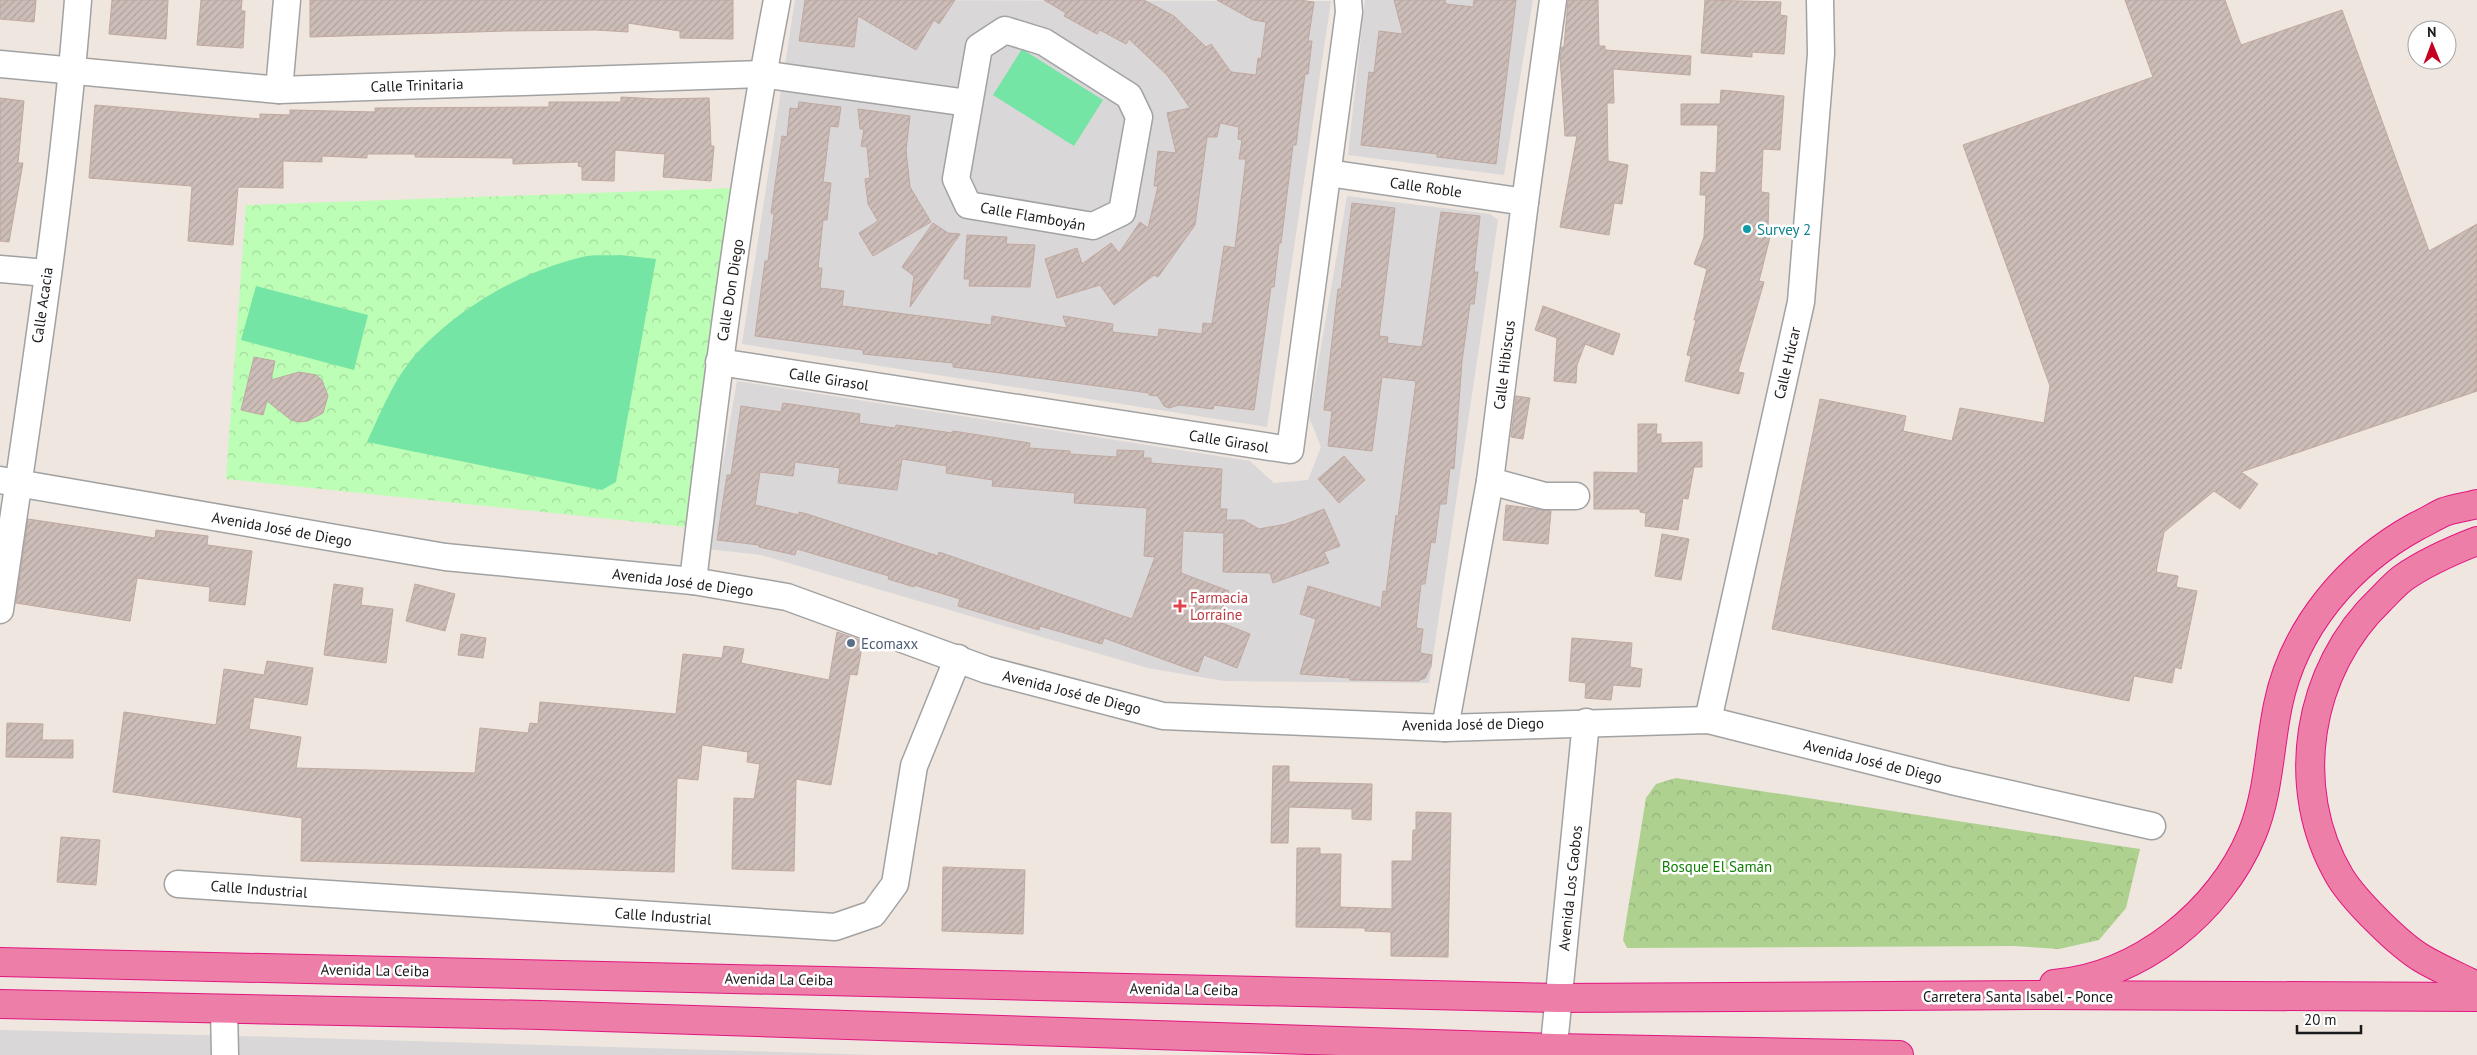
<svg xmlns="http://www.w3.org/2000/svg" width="2477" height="1055" font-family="'PT Sans',sans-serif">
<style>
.residential{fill:#d9d7d8}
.forest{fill:url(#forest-crowns)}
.park{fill:url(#park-crowns)}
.pitch{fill:#75e5a5}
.building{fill:url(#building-hatch);stroke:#c0a8a0;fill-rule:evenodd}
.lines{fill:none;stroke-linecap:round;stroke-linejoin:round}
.minor-casing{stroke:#a2a2a2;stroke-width:29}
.highway-casing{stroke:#e21580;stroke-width:30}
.minor{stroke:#fff;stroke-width:26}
.highway{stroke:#ed7ea7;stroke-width:28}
.culture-dot{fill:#0f9aa8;stroke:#fff;stroke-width:2}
.health-dot{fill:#e0444e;stroke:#fff;stroke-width:2}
.service-dot{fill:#5c6f8a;stroke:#fff;stroke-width:2}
.labels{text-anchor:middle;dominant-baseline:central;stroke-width:5;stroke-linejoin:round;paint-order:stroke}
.street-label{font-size:15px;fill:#1b1b1b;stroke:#fff}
.culture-label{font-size:15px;fill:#0d838f;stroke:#fff;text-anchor:start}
.health-label{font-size:15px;fill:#be3a42;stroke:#fff;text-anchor:start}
.service-label{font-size:15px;fill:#4e5e75;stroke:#fff;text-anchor:start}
.park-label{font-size:15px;fill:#0e7f02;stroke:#fff}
</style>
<defs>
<pattern id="forest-crowns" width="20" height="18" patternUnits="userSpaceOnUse" patternTransform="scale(1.25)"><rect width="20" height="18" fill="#aed190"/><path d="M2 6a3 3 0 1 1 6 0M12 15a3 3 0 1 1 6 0" fill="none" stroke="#95b37c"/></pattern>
<pattern id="park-crowns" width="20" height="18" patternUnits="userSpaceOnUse" patternTransform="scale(1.25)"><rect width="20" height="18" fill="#bdfeb6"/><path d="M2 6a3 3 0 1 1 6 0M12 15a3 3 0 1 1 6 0" fill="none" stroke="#a2d99c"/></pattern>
<pattern id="building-hatch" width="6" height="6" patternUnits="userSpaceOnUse" patternTransform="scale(1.25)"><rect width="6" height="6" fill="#cdbdb8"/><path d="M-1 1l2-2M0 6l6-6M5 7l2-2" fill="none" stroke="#afa29e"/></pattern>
</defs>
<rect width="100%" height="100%" fill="#eee6df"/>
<!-- residential -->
<g class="residential">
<polygon points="795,0 1331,1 1267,427 742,344"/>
<polygon points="1365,0 1533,0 1504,175 1348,155"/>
<polygon points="1347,196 1490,214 1498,220 1429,683 1224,681 1148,668 761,555 708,549 737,381 1250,461 1274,483 1308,480 1321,447 1309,417"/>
<polygon points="0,1030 279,1037 876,1055 0,1055"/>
</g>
<!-- forest -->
<polygon class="forest" points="1676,778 2140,849 2126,908 2099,940 2059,949 2013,946 1627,948 1623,940 1646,798 1656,784"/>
<!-- park -->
<polygon class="park" points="735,188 687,527 226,479 246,205"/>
<!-- pitch -->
<g class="pitch">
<polygon points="1022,49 1103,100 1074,146 993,95"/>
<path d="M620,255L656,259L616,482L602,490L367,442C381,412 394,378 417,353C461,306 521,272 582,257C594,254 608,256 620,255Z"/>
<polygon points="256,286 368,315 354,370 241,340"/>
</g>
<!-- building -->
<g class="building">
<polygon points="0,0 36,0 34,22 0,19"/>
<polygon points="112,0 168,0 166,39 109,34"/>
<polygon points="201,0 242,0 241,11 245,11 243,48 197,45"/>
<polygon points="310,0 733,0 733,39 680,38 680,31 628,23 628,32 596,30 506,31 310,37"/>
<polygon points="805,0 955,0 939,24 934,20 916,50 858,16 854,47 799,41"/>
<polygon points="1044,0 1144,0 1174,16 1206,47 1211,44 1231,72 1256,75 1258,58 1261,59 1266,22 1253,20 1217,0 1299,0 1314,2 1308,41 1312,41 1308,74 1305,74 1296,145 1293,145 1281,243 1279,243 1274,287 1271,287 1254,410 1214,405 1213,409 1179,405 1169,408 1164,406 1158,396 1149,395 1149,393 985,371 953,367 953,363 863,354 863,350 755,336 765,261 768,261 774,214 771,213 782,136 787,137 790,108 798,109 799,102 841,107 838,127 830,126 823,182 831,183 827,220 823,220 818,268 822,268 820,288 844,291 842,306 991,325 992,316 1067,328 1063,316 1113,324 1112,332 1158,337 1159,329 1202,334 1203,323 1212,324 1224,246 1235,248 1246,159 1239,159 1242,140 1238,139 1239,127 1220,123 1217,137 1207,137 1195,225 1158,277 1154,275 1114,305 1100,285 1057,298 1045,259 1077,248 1082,264 1111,243 1119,253 1140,222 1148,228 1158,186 1154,186 1158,151 1176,153 1167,113 1190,108 1167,75 1129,39 1126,44 1100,30 1097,34 1064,16 1066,13"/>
<polygon points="1394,0 1445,0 1446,4 1473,7 1474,0 1516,0 1496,164 1437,157 1437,154 1361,145 1369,72 1374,73 1379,31 1403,34"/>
<polygon points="1568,0 1598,0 1599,46 1605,46 1605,50 1691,56 1690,75 1613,69 1614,103 1607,103 1608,161 1628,165 1622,204 1614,203 1609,235 1560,227 1577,136 1565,136 1560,57 1562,47 1564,47"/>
<polygon points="1705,0 1781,2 1780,15 1787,16 1784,54 1752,52 1752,57 1701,53"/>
<polygon points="2125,0 2225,0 2241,45 2342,10 2429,251 2477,224 2477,391 2241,472 2258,484 2240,509 2214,491 2164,532 2156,572 2178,576 2176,587 2197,591 2181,669 2175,667 2172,683 2134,676 2129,701 1772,629 1820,399 1906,416 1903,431 1952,441 1960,408 2044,423 2050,386 1963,145 2153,77"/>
<polygon points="1721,90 1784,96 1780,150 1763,149 1761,192 1769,193 1768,228 1772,229 1759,281 1764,282 1738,372 1744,373 1739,394 1685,381 1691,356 1687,355 1696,320 1694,320 1707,269 1694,264 1704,237 1706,195 1700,195 1701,172 1716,173 1718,125 1681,125 1681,104 1720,104"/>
<polygon points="621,97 658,99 709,98 711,146 714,146 711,181 663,177 665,154 615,150 614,181 582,180 582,167 578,166 579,162 513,164 513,158 415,157 415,154 367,154 367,158 322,156 322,162 283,161 283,188 238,187 233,245 188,241 192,186 89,178 95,105 260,119 260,114 290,115 290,110 375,112 375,108 549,107 549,102 621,102"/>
<polygon points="0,98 24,101 18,163 23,163 9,242 0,241"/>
<polygon points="858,109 910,116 906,150 910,187 931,222 873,256 859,233 878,221 868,204 865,179 870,178 867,147 861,146 864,129 860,129"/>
<polygon points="1352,203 1395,208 1379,336 1388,337 1387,343 1422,347 1441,212 1480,216 1474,272 1478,272 1474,304 1470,304 1462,361 1454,469 1450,468 1446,504 1440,504 1435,543 1431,542 1425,584 1421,584 1416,628 1423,629 1420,653 1432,655 1431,666 1425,678 1418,681 1350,680 1350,678 1300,674 1316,619 1300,614 1308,586 1381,608 1383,591 1386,592 1396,515 1398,517 1416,381 1382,377 1372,451 1328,446 1332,411 1324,410 1338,289 1341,289"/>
<polygon points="933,223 948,233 960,234 910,307 914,276 902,267"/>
<polygon points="967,235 1007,237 1006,244 1035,245 1030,287 969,286 970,279 964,279"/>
<polygon points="1543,306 1620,334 1613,355 1585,344 1577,365 1576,383 1554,381 1557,338 1535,330"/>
<polygon points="254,357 275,361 271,380 299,372 316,375 322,380 328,396 323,413 308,421 299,422 291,420 267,401 263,415 241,410"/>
<polygon points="1516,396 1530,398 1523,439 1511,437"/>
<path d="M783,403L860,414L859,423L895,428L896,425L952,433L953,431L1030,443L1029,448L1070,451V454L1117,457V450L1144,451L1143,458H1151V463L1222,469L1220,509H1227L1226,520H1243L1259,529L1286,524L1324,509L1340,546L1324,552L1329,563L1273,583L1270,573L1223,572L1224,533L1183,531L1181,573L1229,591L1217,621L1250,634L1237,668L1204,655L1198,672L1104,638L1102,644L1040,626L1039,630L958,606L960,599L914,585V587L888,579L889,576L797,549L795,555L759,547V545L717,540L727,475H731L741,406L781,412ZM902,459L947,466L946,473L993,480L992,486L1075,493L1074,503L1147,508L1144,556L1155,557L1132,619L939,552L938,556L807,514L799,512V515L755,505L760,472L793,476L795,462L840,468L838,483L897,490Z"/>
<polygon points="1638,424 1657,424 1656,434 1661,434 1661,443 1702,442 1702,467 1694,467 1688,499 1683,498 1678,530 1645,526 1646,513 1640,512 1640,509 1594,509 1594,472 1638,473"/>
<polygon points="1344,456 1365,480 1339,503 1318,479"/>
<polygon points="1506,505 1551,511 1548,544 1503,540"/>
<polygon points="28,519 155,538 156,530 208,536 207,545 252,551 245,605 209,601 210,587 137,578 130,621 16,603"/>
<polygon points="1662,534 1689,539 1681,580 1655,576"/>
<polygon points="334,584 363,588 361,605 393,609 386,663 324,655"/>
<polygon points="415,584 455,594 445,631 406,621"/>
<polygon points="837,632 863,641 857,675 850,674 831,785 796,779 794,871 732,869 734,798 754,799 760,764 747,762 748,752 702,745 698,780 677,778 674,872 301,861 302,818 113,792 124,712 216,725 224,669 264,675 267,661 313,668 307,705 254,697 249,729 301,737 296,768 475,773 480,728 528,733 530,723 538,724 540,702 676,714 683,654 722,658 724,646 744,649 741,663 829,680"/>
<polygon points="461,634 486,638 483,658 458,655"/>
<polygon points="1572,638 1632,643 1630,667 1642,669 1640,687 1613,685 1611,700 1585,698 1586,683 1569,681"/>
<polygon points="7,723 43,724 42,740 73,740 73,758 6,757"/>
<polygon points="1273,766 1289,766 1289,782 1372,784 1371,820 1352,819 1352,809 1289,807 1288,843 1271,843"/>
<polygon points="1416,812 1451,813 1448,957 1391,956 1391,932 1365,931 1365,928 1296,927 1297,848 1320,848 1320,854 1341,854 1340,907 1392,909 1392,861 1412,861 1413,830 1416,830"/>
<polygon points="61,837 100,840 96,885 57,882"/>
<polygon points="943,867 1025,870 1023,934 942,931"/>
</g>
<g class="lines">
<!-- minor casing -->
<g class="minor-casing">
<g id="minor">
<polygon points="1005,30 1044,42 1129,96 1139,117 1122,212 1093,226 968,205 956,179 979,47"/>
<polyline points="0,64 279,90 762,74 968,103"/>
<polyline points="279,90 287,0"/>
<polyline points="1328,173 1525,202"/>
<polyline points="0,269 47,273"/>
<polyline points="719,362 1290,450 1349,12 1348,0"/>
<polyline points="0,480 445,557 693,581 787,597 987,670 1163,716 1445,728 1708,720 1952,781 2152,826"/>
<polyline points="1490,481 1545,496 1576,496"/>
<path d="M693,581C716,387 740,192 777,0"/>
<path d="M0,610C29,407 62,204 78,0"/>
<polyline points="1708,720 1801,302 1821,54 1820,0"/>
<polyline points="1445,728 1490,481 1525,202 1553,0"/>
<polyline points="178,884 835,927 873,914 895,884 914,766 958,658"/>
<polyline points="224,1009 225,1055"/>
<polyline points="1553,1055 1586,722"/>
</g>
</g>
<!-- highway casing -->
<g class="highway-casing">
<g id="highway">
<path d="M2477,541C2451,551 2426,562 2403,578C2395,584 2388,592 2381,599C2307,669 2287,788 2340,877C2354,900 2399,945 2423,959C2440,969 2459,977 2477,986"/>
<polyline points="0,962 1559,998 2043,995 2477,997"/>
<path d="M2054,984C2139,977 2220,912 2252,834C2269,793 2269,748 2278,705C2294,627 2349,563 2417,526C2426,522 2435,516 2444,512C2454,508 2466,507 2477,504"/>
<polyline points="0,1004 540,1015 1554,1048 1899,1055"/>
</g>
</g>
<!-- minor -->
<use href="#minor" class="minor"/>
<!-- highway -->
<use href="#highway" class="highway"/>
</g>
<!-- markers -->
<circle class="culture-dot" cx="1747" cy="229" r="5"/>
<path class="health-dot" d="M1177.5 598.5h5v5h5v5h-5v5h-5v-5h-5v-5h5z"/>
<circle class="service-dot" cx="851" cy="643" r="5"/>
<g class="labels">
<!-- street labels -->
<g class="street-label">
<text transform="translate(417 85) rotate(-2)">Calle Trinitaria</text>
<text transform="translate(1426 187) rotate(8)">Calle Roble</text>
<text transform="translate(1033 216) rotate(10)">Calle Flamboyán</text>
<text transform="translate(730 290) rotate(-81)">Calle Don Diego</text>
<text transform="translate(42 305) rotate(-82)">Calle Acacia</text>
<text transform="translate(1787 363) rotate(-77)">Calle Húcar</text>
<text transform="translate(1504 365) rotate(-83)">Calle Hibiscus</text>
<text transform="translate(829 379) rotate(9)">Calle Girasol</text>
<text transform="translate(1229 441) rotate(9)">Calle Girasol</text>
<text transform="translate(282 529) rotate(10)">Avenida José de Diego</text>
<text transform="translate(683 582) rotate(7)">Avenida José de Diego</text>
<text transform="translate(1072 692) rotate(14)">Avenida José de Diego</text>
<text transform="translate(1473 724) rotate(-1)">Avenida José de Diego</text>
<text transform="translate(1873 761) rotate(14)">Avenida José de Diego</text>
<text transform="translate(1570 888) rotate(-84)">Avenida Los Caobos</text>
<text transform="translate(259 889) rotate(4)">Calle Industrial</text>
<text transform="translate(663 916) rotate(4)">Calle Industrial</text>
<text transform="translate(375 970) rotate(1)">Avenida La Ceiba</text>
<text transform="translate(779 979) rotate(1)">Avenida La Ceiba</text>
<text transform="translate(1184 989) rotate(1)">Avenida La Ceiba</text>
<text x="2018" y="996">Carretera Santa Isabel - Ponce</text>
</g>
<!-- culture labels -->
<g class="culture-label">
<text x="1757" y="229">Survey 2</text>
</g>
<!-- health labels -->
<g class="health-label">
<text x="1190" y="597">Farmacia<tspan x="1190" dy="17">Lorraine</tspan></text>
</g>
<!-- service labels -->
<g class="service-label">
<text x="861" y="643">Ecomaxx</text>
</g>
<!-- park labels -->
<g class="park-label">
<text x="1717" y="866">Bosque El Samán</text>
</g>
</g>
<!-- north arrow -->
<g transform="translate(2432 45) rotate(359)"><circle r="24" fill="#ffffff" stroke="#a4a4a4"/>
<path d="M0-4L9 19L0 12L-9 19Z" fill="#c50023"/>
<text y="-8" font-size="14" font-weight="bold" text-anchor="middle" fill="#1b1b1b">N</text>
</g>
<!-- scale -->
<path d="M2297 1025v8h64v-8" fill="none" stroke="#1b1b1b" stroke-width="2.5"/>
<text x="2304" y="1025" font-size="15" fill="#1b1b1b" stroke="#ffffff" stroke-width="4" paint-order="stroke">20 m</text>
</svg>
